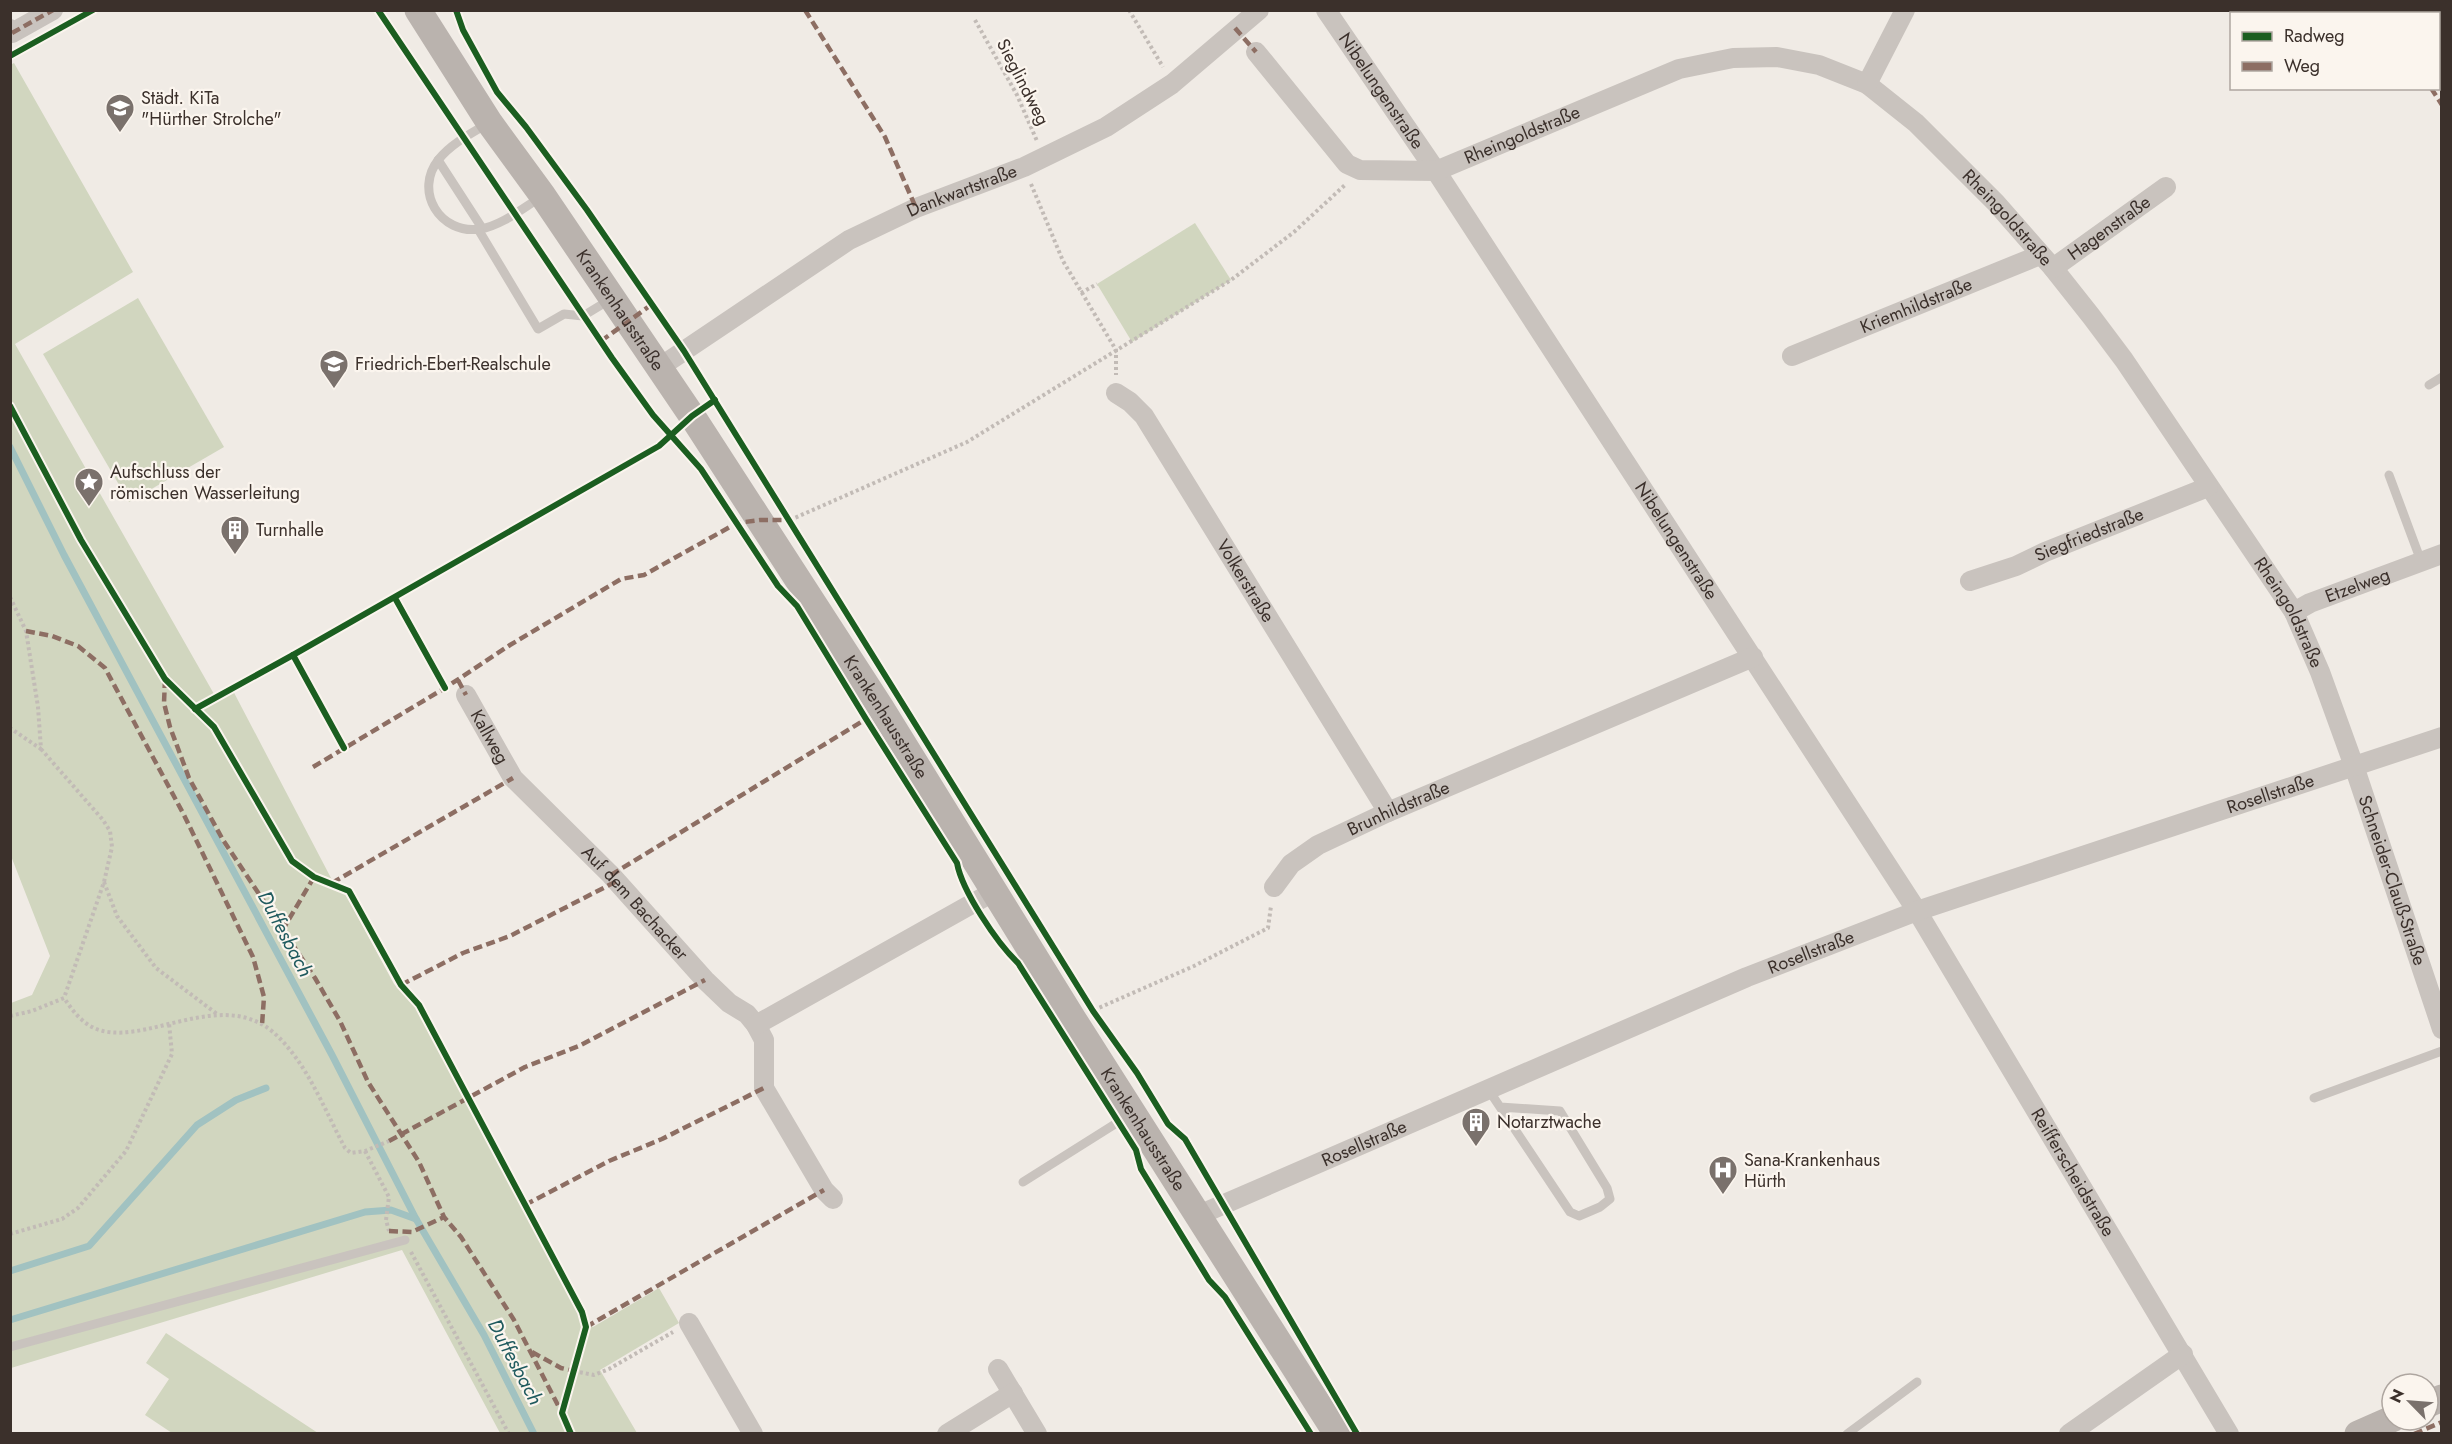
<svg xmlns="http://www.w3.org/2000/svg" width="2452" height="1444" font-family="Jost,sans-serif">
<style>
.green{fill:#d1d6bf}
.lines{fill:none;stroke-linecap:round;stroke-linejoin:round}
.stream{stroke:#a1c2c1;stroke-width:7}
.path{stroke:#c2bbb6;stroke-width:4;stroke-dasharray:3 3;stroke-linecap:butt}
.lane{stroke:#c9c3be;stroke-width:9}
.street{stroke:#c9c3be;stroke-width:20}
.secondary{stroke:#bab3ae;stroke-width:27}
.quiet{stroke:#8d6e63;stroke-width:4.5;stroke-dasharray:9 4.5;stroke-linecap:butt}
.cycleway-casing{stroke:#fbf5ee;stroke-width:10}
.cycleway{stroke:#1b5e20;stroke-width:6}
.labels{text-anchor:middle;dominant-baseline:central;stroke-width:4.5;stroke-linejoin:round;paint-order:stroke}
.street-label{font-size:18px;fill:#3b302b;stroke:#fbf5ee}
.poi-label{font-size:18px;fill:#3b302b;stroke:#fbf5ee;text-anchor:start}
.water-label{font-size:20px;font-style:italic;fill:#1f5a5e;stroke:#fbf5ee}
</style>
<rect width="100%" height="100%" fill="#f0ebe5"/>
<!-- green -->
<g class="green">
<polygon points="14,63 133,272 15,344 214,694 230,685 331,878 347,897 394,984 413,1002 580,1317 593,1327 659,1288 679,1323 600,1370 637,1433 500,1433 402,1250 11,1368 11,1003 32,995 50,956 11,856 10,65"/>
<polygon points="1195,223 1231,280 1132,342 1097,284"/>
<polygon points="138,298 224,447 129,502 43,354"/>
<polygon points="166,1333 318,1433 172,1433 145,1415 169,1379 146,1363"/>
</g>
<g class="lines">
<!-- stream -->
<g class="stream">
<polyline points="10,447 64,555 332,1055 416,1219 484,1335 534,1434"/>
<polyline points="10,1271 89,1246 197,1125 236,1100 266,1088"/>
<polyline points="10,1320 365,1212 391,1210 416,1219"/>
</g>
<!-- path -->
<g class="path">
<polyline points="1129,10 1163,67"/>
<polyline points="975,20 1017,95 1037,141"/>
<polyline points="1031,184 1063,261 1116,350 1116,375"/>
<polyline points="1081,293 1097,284"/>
<polyline points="790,520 967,442 1231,280 1294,232 1346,184"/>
<polyline points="10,597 26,631 38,707 41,749 10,728"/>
<polyline points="41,749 103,820 110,831 112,847 104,882 64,998"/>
<polyline points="104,882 117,916 156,968 217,1014"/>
<polyline points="1094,1010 1194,966 1268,928 1271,906"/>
<path d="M10,1016L32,1011L64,998C69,1005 74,1013 81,1019C126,1063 214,982 273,1032C307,1062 324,1109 345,1148L351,1153L365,1151L389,1141"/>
<polyline points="365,1151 389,1197 386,1220 389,1231"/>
<polyline points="10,1234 62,1219 78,1208 126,1151 172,1054 169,1023"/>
<polyline points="411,1252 509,1434"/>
<polyline points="574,1371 594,1375 609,1369 673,1332"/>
</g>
<!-- lane -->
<g class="lane">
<path d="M487,124C470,134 451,144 439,159C413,191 440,235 480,229C501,226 523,208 541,197"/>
<polyline points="438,160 482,228"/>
<polyline points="478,229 538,329 564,314 583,316 611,299"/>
<polyline points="2429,385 2442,377"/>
<polyline points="2389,475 2421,561"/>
<polyline points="1488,1089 1570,1212 1579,1216 1600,1207 1610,1199 1607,1188 1560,1111 1500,1107"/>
<polyline points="2314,1098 2442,1051"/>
<polyline points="1023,1182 1131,1114"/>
<polyline points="10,1347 405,1240"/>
<polyline points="1847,1434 1917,1382"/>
</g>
<!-- street -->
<g class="street">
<path id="s1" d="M1326,10L1436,171L1917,911L2229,1434"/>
<polyline points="10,29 12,33 53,10"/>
<path id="s2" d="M1256,52L1347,164L1360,170L1436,171L1679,69L1733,58L1777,57L1819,65L1867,84L1916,123L1996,203L2053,268L2091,316L2124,360L2294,612L2320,672L2354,766L2442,1029"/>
<polyline points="1867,84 1905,10"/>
<path id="s3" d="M2053,268L2166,187"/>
<path id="s4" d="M1792,356L2040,255"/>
<path id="s5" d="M660,367L849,240L916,208L1024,167L1106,127L1172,84L1259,10"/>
<path id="s6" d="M1116,393L1130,402L1144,416L1388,812"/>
<path id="s7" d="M1970,581L2016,566L2045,552L2208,487"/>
<path id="s8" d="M2294,612L2310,603L2442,554"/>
<path id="s9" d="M466,695L513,778L611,875L705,980L729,1003L747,1014L756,1025L764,1040V1088L824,1190L833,1199"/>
<path id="s10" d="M1274,887L1291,864L1318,845L1388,812L1753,657"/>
<polyline points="756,1025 993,892"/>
<path id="s11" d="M1199,1215L1747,977L1917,911L2442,737"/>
<polyline points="689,1323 753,1434"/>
<polyline points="998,1369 1037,1434"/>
<polyline points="947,1434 1013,1393"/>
<polyline points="2069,1434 2183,1354"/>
</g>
<!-- secondary -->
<g class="secondary">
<path id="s12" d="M418,10L489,122L543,196L692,416L881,708L1073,1019L1337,1434"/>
<polyline points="2412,10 2414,14"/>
<polyline points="2438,52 2442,57"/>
<polyline points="2428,1404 2442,1398"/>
<polyline points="2358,1434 2392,1419"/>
</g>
<!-- quiet -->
<g class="quiet">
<polyline points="805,10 885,137 916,208"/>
<polyline points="2380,10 2382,14"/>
<polyline points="1235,28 1256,52"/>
<polyline points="12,33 53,10"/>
<polyline points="2431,88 2442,105"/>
<polyline points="601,341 651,305"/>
<polyline points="26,631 52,636 78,646 105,668 184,815 253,957 264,997 262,1025"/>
<polyline points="165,679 164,703 170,727 189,778 223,840 315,978 340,1021 368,1082 419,1162 444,1217 461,1237 514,1320 562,1413"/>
<polyline points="458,680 466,695"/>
<polyline points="313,767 445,688 510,645 621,579 644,575 737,523 760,520 790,520"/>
<polyline points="611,875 866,719"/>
<polyline points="332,883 513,778"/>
<polyline points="282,931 314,877"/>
<polyline points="401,985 463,953 510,936 617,881"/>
<polyline points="389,1141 525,1067 579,1046 705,980"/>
<polyline points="525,1205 609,1161 662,1139 764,1088"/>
<polyline points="389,1231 412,1232 444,1217"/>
<polyline points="586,1327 824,1190"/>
<polyline points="532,1352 561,1368 574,1371"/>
<polyline points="2414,1434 2442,1422"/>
</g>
<!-- cycleway casing -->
<g class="cycleway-casing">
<g id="cycleway">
<path d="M378,10L612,358L653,415L701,469L778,586L797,606L866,719L957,863C962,891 997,943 1018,963L1136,1150L1141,1169L1209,1280L1225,1297L1311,1434"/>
<polyline points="456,10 463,30 497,92 526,127 587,210 684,351 1093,1011 1137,1073 1168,1124 1185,1139 1357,1434"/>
<polyline points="10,56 93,10"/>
<polyline points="10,406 81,540 165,679 214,727 292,861 314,877 349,891 401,985 419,1005 582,1312 586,1327 562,1413 571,1434"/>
<polyline points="395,598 445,688"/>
<polyline points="293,655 344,748"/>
<polyline points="195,709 293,655 659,446 692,416 715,400"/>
</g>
</g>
<!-- cycleway -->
<use href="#cycleway" class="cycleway"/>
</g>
<!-- icons -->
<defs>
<g id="school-pin" transform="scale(1.5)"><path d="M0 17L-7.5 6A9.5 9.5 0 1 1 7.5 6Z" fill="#7a716c" stroke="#fbf5ee"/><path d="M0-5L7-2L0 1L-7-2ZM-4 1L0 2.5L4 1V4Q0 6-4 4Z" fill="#fff"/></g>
<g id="sight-pin" transform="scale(1.5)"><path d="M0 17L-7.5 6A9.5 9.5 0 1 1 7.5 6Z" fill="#7a716c" stroke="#fbf5ee"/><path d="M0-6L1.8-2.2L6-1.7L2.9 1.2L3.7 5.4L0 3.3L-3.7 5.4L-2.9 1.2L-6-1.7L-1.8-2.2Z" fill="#fff"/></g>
<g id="building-pin" transform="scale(1.5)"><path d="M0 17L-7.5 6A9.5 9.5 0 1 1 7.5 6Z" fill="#7a716c" stroke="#fbf5ee"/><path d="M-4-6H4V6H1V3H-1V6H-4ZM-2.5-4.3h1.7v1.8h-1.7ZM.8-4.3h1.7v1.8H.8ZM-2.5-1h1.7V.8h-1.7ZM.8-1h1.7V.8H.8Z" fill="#fff"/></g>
<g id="hospital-pin" transform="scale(1.5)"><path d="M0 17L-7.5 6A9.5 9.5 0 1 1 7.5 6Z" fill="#7a716c" stroke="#fbf5ee"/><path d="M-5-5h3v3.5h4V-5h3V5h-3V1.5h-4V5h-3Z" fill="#fff"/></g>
</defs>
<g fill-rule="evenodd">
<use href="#school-pin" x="120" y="108"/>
<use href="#school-pin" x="334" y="364"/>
<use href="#sight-pin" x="89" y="482"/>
<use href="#building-pin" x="235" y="530"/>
<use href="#building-pin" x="1476" y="1122"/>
<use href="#hospital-pin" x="1723" y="1170"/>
</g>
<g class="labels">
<!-- street labels -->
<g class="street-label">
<text transform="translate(1023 82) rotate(63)">Sieglindweg</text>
<text stroke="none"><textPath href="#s1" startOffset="98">Nibelungenstraße</textPath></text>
<text stroke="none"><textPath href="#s2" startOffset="328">Rheingoldstraße</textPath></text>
<text stroke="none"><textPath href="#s5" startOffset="351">Dankwartstraße</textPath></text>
<text stroke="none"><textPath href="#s2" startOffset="886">Rheingoldstraße</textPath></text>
<text stroke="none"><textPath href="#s3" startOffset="69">Hagenstraße</textPath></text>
<text stroke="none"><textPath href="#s4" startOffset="134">Kriemhildstraße</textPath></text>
<text stroke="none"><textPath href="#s12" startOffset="362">Krankenhausstraße</textPath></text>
<text stroke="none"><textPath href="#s7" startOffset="128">Siegfriedstraße</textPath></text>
<text stroke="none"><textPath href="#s1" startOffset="636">Nibelungenstraße</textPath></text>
<text stroke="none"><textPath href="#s6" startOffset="230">Volkerstraße</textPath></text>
<text stroke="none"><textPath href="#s8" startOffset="69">Etzelweg</textPath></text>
<text stroke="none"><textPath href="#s2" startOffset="1372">Rheingoldstraße</textPath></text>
<text stroke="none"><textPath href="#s12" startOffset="848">Krankenhausstraße</textPath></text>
<text stroke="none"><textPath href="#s9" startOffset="48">Kallweg</textPath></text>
<text stroke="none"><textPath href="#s11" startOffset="1152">Rosellstraße</textPath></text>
<text stroke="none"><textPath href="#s10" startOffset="150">Brunhildstraße</textPath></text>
<text stroke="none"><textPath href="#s2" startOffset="1660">Schneider-Clauß-Straße</textPath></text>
<text stroke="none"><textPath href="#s9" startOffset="270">Auf dem Bachacker</textPath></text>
<text stroke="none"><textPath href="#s11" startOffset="666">Rosellstraße</textPath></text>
<text stroke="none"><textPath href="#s12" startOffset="1334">Krankenhausstraße</textPath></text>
<text stroke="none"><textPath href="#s11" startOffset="180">Rosellstraße</textPath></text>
<text stroke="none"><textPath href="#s1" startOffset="1382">Reifferscheidstraße</textPath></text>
</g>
<!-- poi labels -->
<g class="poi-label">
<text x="141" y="98">Städt. KiTa<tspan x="141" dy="21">"Hürther Strolche"</tspan></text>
<text x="355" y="364">Friedrich-Ebert-Realschule</text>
<text x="110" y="472">Aufschluss der<tspan x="110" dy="21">römischen Wasserleitung</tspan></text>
<text x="256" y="530">Turnhalle</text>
<text x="1497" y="1122">Notarztwache</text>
<text x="1744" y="1160">Sana-Krankenhaus<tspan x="1744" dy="21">Hürth</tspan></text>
</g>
<!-- water labels -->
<g class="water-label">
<text transform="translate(285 934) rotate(62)">Duffesbach</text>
<text transform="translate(515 1362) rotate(62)">Duffesbach</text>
</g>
</g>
<!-- border -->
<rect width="2452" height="1444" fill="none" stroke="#3b302b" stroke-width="24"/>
<!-- legend -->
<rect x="2230" y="12" width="210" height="78" fill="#fbf5ee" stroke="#aea6a0" stroke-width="1.5"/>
<rect x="2242" y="32" width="30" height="9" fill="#1b5e20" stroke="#aea6a0" stroke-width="1.5"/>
<text x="2284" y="42" font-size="18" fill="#3b302b">Radweg</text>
<rect x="2242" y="62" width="30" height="9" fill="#8d6e63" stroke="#aea6a0" stroke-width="1.5"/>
<text x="2284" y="72" font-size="18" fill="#3b302b">Weg</text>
<!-- north arrow -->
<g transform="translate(2410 1402) rotate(295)"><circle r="28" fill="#fbf5ee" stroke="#aea6a0" stroke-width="1.5"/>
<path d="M0-4.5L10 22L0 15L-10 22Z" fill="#7a716c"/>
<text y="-9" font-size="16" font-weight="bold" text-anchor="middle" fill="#3b302b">N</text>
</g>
</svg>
